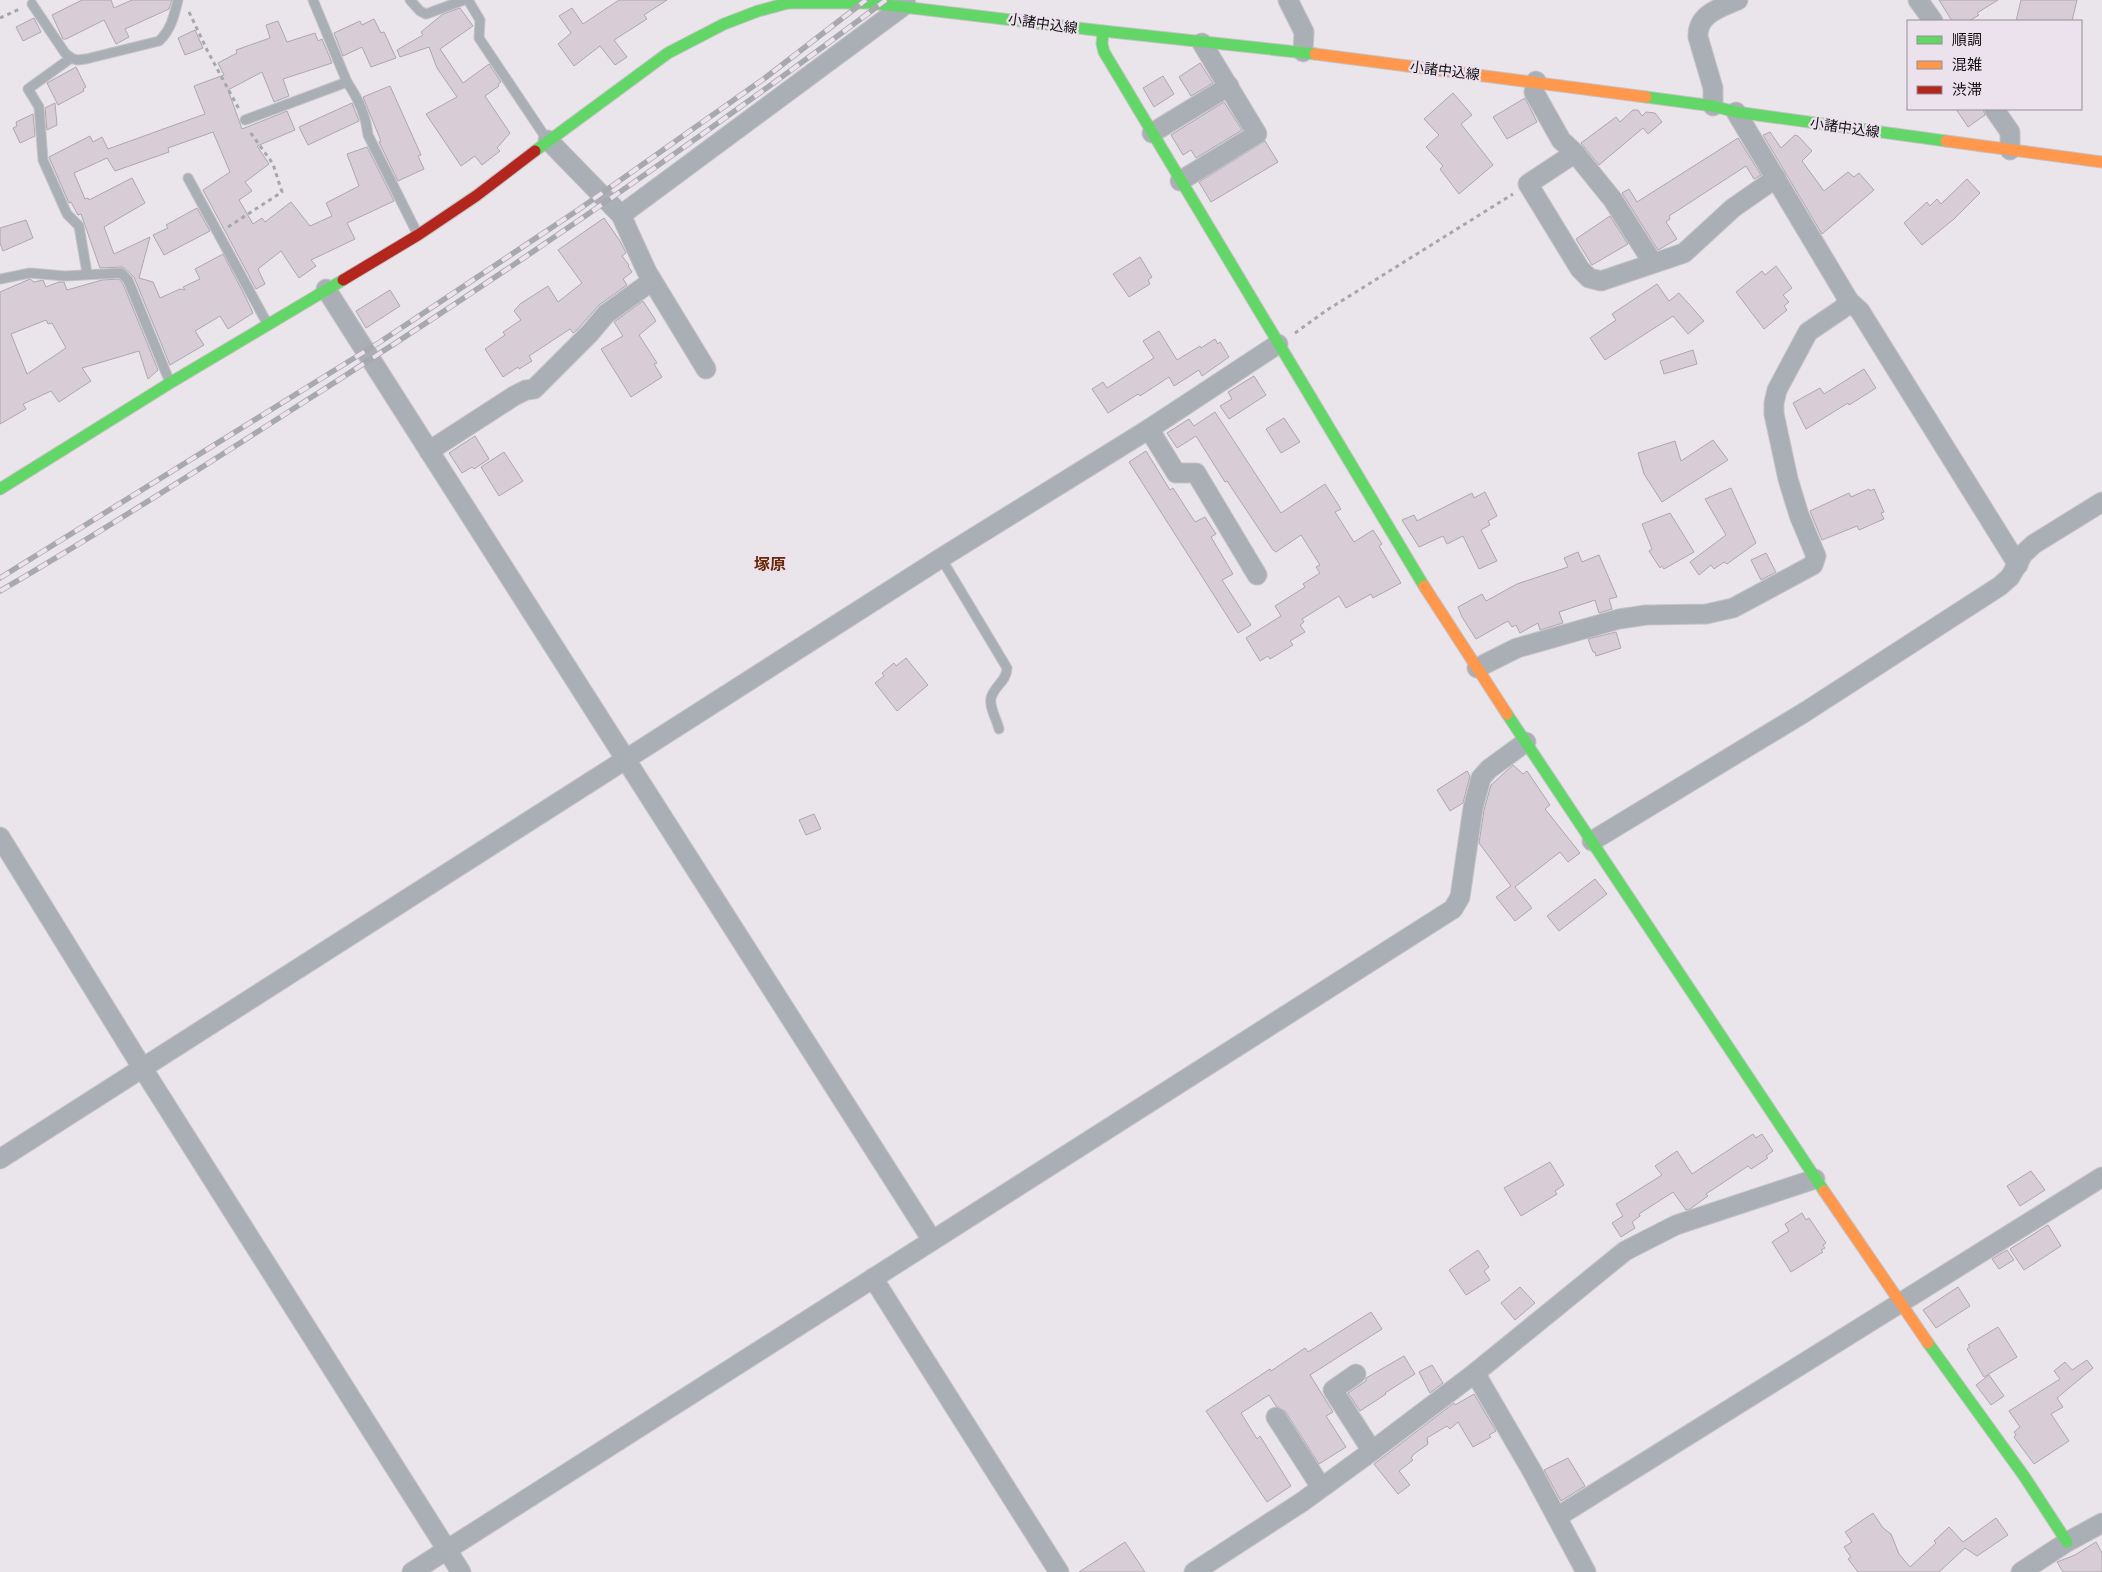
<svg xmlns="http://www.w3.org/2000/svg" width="2102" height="1572" font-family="'Golos Text','Noto Sans JP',sans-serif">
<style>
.building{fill:#d8cdd7;stroke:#aca8ac;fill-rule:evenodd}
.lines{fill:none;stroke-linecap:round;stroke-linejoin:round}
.lane-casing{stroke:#c6c3c6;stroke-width:11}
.street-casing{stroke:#c6c3c6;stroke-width:21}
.fast-casing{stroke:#c6c3c6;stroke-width:13}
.slow-casing{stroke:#c6c3c6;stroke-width:13}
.jam-casing{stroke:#c6c3c6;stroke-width:13}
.path{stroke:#a5a8ab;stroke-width:3;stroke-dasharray:4 4;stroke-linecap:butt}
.lane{stroke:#a9afb4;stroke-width:9}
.street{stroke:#a9afb4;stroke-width:19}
.fast{stroke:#63d668;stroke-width:11}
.slow{stroke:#ff974d;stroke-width:11}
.jam{stroke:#b3261e;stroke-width:11}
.rail-casing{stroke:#a8a9ae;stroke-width:5.5}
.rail{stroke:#ece2ed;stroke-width:4;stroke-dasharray:11;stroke-linecap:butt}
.labels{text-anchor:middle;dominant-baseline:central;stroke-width:4.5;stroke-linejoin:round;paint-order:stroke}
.street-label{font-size:14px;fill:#110e11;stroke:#ece2ed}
.quarter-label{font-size:16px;font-weight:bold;fill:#68280a;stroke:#ece2ed}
</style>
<rect width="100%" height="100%" fill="#eae5ea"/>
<!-- building -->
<g class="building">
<polygon points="82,0 111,0 114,8 132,0 172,0 169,9 125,29 129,37 116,44 104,20 66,39 63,39 52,15"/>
<polygon points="619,0 667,0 644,15 647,19 614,40 627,57 615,65 600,46 574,66 558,44 571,33 559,16 572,8 583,24"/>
<polygon points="1939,0 1998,0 1977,13 1979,15 1969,21 1952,21"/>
<polygon points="2021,0 2077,0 2072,21 2016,21"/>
<polygon points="460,8 473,26 440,49 463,83 489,64 501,82 498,84 499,86 485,96 510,133 497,148 500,151 482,165 475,156 461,166 426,114 457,97 437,68 429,47 400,57 397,50 423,35 421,32 443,14"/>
<polygon points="34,18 41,32 23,41 16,27"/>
<polygon points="374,19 381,33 384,32 396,58 371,67 362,47 343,56 334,33 360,21 362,25"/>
<polygon points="278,21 287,42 315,33 318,41 322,39 332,63 283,79 289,96 274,102 262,72 228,90 242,129 287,111 295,130 257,146 269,164 245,182 252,191 239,200 253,224 262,218 265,222 291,202 310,226 332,216 326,203 359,186 347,154 367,147 394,201 347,223 355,239 311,260 316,266 299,278 281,251 258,269 265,284 256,289 203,190 230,172 213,132 168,148 169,152 115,171 107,158 74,173 85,199 88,198 89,200 132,178 145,203 104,227 114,254 150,237 139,278 153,282 160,298 180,289 185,290 183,287 200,279 195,269 223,254 244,294 253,313 228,329 220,316 195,331 204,345 170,365 134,277 123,267 100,268 81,214 78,215 71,202 69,203 49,157 90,136 93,142 102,137 108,149 205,114 194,86 224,75 218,63 237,53 236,50 270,38 266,25"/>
<polygon points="195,30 203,48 185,55 178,38"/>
<polygon points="1200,63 1213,83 1191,96 1179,77"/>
<polygon points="76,67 86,87 83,89 84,91 58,105 47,83"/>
<polygon points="1163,76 1174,94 1154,107 1143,88"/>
<polygon points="390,86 421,155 418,156 424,169 398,181 379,142 381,141 363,97"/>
<polygon points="1453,93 1472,115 1461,124 1493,165 1459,194 1440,169 1443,166 1426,147 1439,135 1424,119"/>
<polygon points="1525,98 1537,122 1507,139 1493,117"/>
<polygon points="1224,102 1242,130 1196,158 1191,150 1183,155 1171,135"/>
<polygon points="55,103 57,125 47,130 45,108"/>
<polygon points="352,103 359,121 308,145 299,127"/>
<polygon points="1956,109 1983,109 1985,115 1968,127"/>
<polygon points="1633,110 1638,110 1642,116 1646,112 1655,113 1662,122 1648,134 1643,128 1599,165 1581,143 1616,117 1620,122"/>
<polygon points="33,114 35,136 20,143 13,128 17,126 16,122"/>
<polygon points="1770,132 1781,148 1795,135 1798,136 1812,151 1802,161 1824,191 1848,172 1854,177 1859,173 1874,190 1822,234 1763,135"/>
<polygon points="1738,138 1761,175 1754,179 1746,166 1669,216 1670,219 1666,222 1677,239 1658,250 1622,193 1629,189 1637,202"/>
<polygon points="1265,141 1278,162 1211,202 1199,182"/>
<polygon points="1967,179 1980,193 1954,219 1922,245 1904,223 1927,202 1930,206 1937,199 1941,204"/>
<polygon points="197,208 210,231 164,255 153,235 168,228 166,225"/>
<polygon points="1610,216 1628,244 1592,265 1576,239"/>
<polygon points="604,218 620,241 626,253 622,256 629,265 628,266 632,272 623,279 627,285 599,305 577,330 573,333 570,329 529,356 532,361 519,369 518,367 503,377 485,349 505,335 503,332 521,320 514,311 520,304 548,286 558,302 582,283 558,250"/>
<polygon points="26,220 33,238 3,251 0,243 0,228"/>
<polygon points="1140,257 1152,277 1148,280 1150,284 1129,297 1113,274"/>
<polygon points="1776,266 1792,288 1783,295 1789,302 1784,306 1787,310 1764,329 1736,292 1762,271 1765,275"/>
<path d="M30,279L34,282L43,280L46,287L59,282H64L67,290L102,280L119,279L123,284L158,370L148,379L139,351L82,368L91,381L59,402L51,391L23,404L26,409L0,424V292ZM46,320L48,324L52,323L66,348L27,374L11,334Z"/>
<polygon points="1657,284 1669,301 1679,293 1704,321 1688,334 1673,316 1605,360 1590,338 1616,320 1612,314"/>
<polygon points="390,290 400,306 366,328 356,311"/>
<polygon points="643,301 656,321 639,335 657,363 654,364 662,377 631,397 601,349 623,336 614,322"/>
<polygon points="1159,331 1177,360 1200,346 1201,348 1215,339 1218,344 1220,342 1229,357 1202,376 1199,370 1174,386 1169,377 1140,396 1138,394 1108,413 1092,389 1103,382 1107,388 1154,358 1143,341"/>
<polygon points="1693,350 1697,364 1664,374 1660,361"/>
<polygon points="1864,369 1876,388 1849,405 1848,403 1806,429 1793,403 1820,388 1824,394"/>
<polygon points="1254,376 1266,395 1229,419 1220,406 1232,399 1228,392"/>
<polygon points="1215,412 1281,513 1325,484 1341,509 1335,512 1354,542 1373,530 1382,544 1379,546 1401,583 1373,598 1371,594 1346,608 1339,596 1302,619 1304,622 1300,625 1305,632 1290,641 1293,645 1270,659 1268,656 1260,661 1246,638 1281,616 1275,606 1305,587 1303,584 1320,573 1316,567 1320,565 1301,535 1276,552 1273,550 1227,481 1225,482 1196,436 1177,448 1167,433 1189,419 1194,426"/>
<polygon points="1284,418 1300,442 1281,453 1266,429"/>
<polygon points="475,436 489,459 474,469 472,467 462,473 449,453"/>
<polygon points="1713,440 1728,460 1662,502 1644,474 1638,453 1675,441 1681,461"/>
<polygon points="1146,451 1170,490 1173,488 1195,522 1205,517 1216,534 1211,537 1233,574 1222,580 1251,625 1238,633 1129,462"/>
<polygon points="504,452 523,481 499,496 481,467"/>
<polygon points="1731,488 1756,543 1727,564 1724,562 1714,569 1711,565 1699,575 1690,562 1726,535 1705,499"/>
<polygon points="1869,489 1870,491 1874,489 1884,512 1881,513 1884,519 1859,530 1857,526 1822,540 1810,511 1849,493 1851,497"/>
<polygon points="1485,492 1497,516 1488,521 1490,525 1481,530 1497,561 1479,569 1463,536 1447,544 1443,536 1419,547 1402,520 1414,515 1417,521 1472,493 1474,498"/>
<polygon points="1670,513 1694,552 1664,569 1662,566 1660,568 1649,551 1652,549 1642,524"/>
<polygon points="1578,552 1582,562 1599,555 1617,597 1609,599 1612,609 1599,613 1595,600 1559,612 1563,623 1540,630 1538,623 1520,633 1516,625 1512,627 1508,621 1476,639 1462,617 1458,607 1482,594 1486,601 1517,584 1568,567 1564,558"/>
<polygon points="1766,553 1776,572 1761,580 1751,560"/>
<polygon points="1616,632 1621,648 1596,656 1595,652 1593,652 1588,639"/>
<polygon points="906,658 928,685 897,711 875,683 884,676 882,673 894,663 896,666"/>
<polygon points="1513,765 1523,774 1527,771 1550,805 1545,809 1580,853 1568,862 1560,852 1515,887 1532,908 1515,921 1496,897 1511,886 1479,843 1484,810 1491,785"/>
<polygon points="1467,771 1470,776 1463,803 1450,811 1437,790"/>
<polygon points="814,814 821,829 806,835 799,820"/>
<polygon points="1595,879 1607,894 1559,931 1547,916"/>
<polygon points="1753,1134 1756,1138 1762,1134 1773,1151 1766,1156 1768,1158 1751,1169 1748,1166 1706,1194 1708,1196 1690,1209 1686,1210 1673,1192 1639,1214 1640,1216 1632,1222 1635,1228 1621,1237 1612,1223 1623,1216 1616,1204 1662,1175 1655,1166 1677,1151 1692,1174"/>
<polygon points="1550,1162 1564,1185 1555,1191 1557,1194 1521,1216 1504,1188"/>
<polygon points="2031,1171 2045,1190 2020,1206 2007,1186"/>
<polygon points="1802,1213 1806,1220 1809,1218 1826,1243 1823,1245 1825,1248 1821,1250 1823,1252 1791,1272 1772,1242 1789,1231 1785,1224"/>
<polygon points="2048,1225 2061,1246 2024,1270 2010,1249"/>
<polygon points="1478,1250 1489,1267 1484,1271 1490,1280 1466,1295 1449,1270"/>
<polygon points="2007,1250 2014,1260 1999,1269 1992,1259"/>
<polygon points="1520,1287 1535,1303 1515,1320 1501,1303"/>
<polygon points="1958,1287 1970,1306 1936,1328 1923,1310"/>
<polygon points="1371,1312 1382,1329 1310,1375 1333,1412 1326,1416 1346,1447 1319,1464 1285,1411 1276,1406 1269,1395 1241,1413 1257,1439 1260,1436 1291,1486 1267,1502 1206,1411 1270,1369 1271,1371 1305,1348 1308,1352"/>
<polygon points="1998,1327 2017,1357 1984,1377 1967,1349 1970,1347 1968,1345"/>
<polygon points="1404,1356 1415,1374 1385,1393 1386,1394 1360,1411 1348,1393 1366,1381 1366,1378"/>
<polygon points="2087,1360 2093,1368 2057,1398 2063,1407 2051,1414 2069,1441 2034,1464 2014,1437 2016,1435 2014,1432 2020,1427 2009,1411 2060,1379 2054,1371 2065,1362 2072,1370"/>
<polygon points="1432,1365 1443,1383 1430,1393 1419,1372"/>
<polygon points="1989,1375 2004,1396 1991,1405 1976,1385"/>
<polygon points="1474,1394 1496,1431 1489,1435 1491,1437 1473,1447 1458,1422 1450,1429 1447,1426 1427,1438 1428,1444 1414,1454 1411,1458 1413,1460 1399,1471 1410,1485 1398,1494 1374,1464 1454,1403 1455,1405"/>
<polygon points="1568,1458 1585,1486 1561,1501 1544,1470"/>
<polygon points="1873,1513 1883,1528 1891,1534 1899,1554 1910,1567 1936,1543 1934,1541 1949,1527 1963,1542 1996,1518 2008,1535 1977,1556 1965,1548 1939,1572 1858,1572 1848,1559 1851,1557 1844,1547 1852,1542 1845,1532"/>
<polygon points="1125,1542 1145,1572 1079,1572"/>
<polygon points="2096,1542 2102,1553 2102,1572 2063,1572 2057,1562 2075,1555"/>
</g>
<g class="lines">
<!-- lane casing -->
<g class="lane-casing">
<g id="lane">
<polyline points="313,0 347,82"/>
<polyline points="410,0 420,11 426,14 464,0"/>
<polyline points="468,0 480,20 479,38 546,138"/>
<polyline points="32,4 65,53 71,58"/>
<path d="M245,120L347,82C358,98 366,115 368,135L417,233"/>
<polyline points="188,178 267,323"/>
<path d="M87,273L79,226L67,214L43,160L39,107L28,89L71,58L77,60L86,59L159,41C171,30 174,16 178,0"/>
<polyline points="0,279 30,273 65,276 121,273 128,280 169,380"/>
<path d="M941,558L1007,668C1007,681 994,686 991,698C989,707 997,720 999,729"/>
</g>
</g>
<!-- street casing -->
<g class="street-casing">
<g id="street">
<polyline points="1288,0 1304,32 1303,52"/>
<polyline points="1918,0 1933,21"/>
<polyline points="1536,81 1534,92 1561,140 1575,153 1613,200 1653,263"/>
<path d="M1713,106V88L1698,37C1697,14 1720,8 1738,0"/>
<polyline points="1994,109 2010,132 2010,150"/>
<polyline points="1736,112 1849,301 1860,311 2018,565"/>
<polyline points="1152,133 1229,86"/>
<polyline points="548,140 621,215 647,272 706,369"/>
<polyline points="1575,153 1528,184 1580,269 1589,278 1601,281 1684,253 1733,208 1776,178"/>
<polyline points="1180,181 1257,134 1202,43"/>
<polyline points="621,215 906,4"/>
<polyline points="326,289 932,1240"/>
<polyline points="1149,429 1176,473 1196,473 1257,575"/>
<polyline points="429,451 514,396 526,390 534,389 590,333 606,314 652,281"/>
<polyline points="1477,668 1517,648 1619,619 1646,615 1706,614 1733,608 1813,565 1816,556 1799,515 1788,479 1774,414 1774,403 1777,390 1808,332 1842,309 1849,301"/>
<polyline points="0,837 143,1069 461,1572"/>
<polyline points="1592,841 1805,712 2000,586 2010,577 2023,554 2034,544 2102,502"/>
<polyline points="0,1159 941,558 1149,429 1278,344"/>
<polyline points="873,1278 1059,1572"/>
<polyline points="1475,1373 1532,1471 1586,1572"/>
<polyline points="1356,1374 1333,1390 1372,1451"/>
<polyline points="1276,1417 1321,1487"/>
<polyline points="1557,1517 2102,1177"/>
<polyline points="412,1572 1453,909 1460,897 1473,808 1481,778 1489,769 1526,742"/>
<polyline points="1194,1572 1302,1502 1372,1451 1475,1373 1625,1251 1676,1225 1815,1179"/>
<polyline points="2021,1572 2067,1542 2102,1523"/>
</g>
</g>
<!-- fast casing -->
<g class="fast-casing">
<g id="fast">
<polyline points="787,0 788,3 870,3 1103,31 1315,54"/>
<polyline points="1103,31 1102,44 1104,52 1424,586"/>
<polyline points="1646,97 1713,106 1736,112 1946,141"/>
<polyline points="535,151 668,53 724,24 758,11 788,3"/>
<polyline points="0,489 170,383 343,280"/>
<polyline points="1507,714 1824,1191"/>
<polyline points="1928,1343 2024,1476 2067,1542"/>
</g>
</g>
<!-- slow casing -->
<g class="slow-casing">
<g id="slow">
<polyline points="1315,54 1646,97"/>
<polyline points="1946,141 2102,162"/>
<polyline points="1424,586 1507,714"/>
<polyline points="1824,1191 1928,1343"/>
</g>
</g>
<!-- jam casing -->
<g class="jam-casing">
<polyline id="jam" points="343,280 418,235 476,196 535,151"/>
</g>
<!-- path -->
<g class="path">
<polyline points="189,12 208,52 240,111"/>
<polyline points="0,18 22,8"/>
<polyline points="228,227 282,192 273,164 250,132"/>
<polyline points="1295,333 1327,310 1513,194"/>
</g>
<!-- lane -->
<use href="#lane" class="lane"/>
<!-- street -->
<use href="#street" class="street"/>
<!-- fast -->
<use href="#fast" class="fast"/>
<!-- slow -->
<use href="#slow" class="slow"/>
<!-- jam -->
<use href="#jam" class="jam"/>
<!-- rail casing -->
<g class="rail-casing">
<g id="rail">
<polyline points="0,578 380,342 578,210 765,78 866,0"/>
<path d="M0,591C96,535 189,476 282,416C489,285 690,147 886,0"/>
</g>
</g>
<!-- rail -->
<use href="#rail" class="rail"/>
</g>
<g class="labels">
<!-- street labels -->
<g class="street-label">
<text transform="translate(1043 23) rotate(8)">小諸中込線</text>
<text transform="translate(1445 70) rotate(7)">小諸中込線</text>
<text transform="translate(1845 127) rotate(8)">小諸中込線</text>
</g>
<!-- quarter labels -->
<g class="quarter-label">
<text x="770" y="564">塚原</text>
</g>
</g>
<!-- legend -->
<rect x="1907" y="20" width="175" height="90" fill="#ece2ed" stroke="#948d95"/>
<rect x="1917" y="36" width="25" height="8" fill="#63d668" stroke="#948d95"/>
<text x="1952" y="45" font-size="15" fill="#110e11">順調</text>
<rect x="1917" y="61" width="25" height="8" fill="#ff974d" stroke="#948d95"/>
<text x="1952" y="70" font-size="15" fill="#110e11">混雑</text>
<rect x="1917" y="86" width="25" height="8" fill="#b3261e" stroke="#948d95"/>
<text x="1952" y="95" font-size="15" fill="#110e11">渋滞</text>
</svg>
